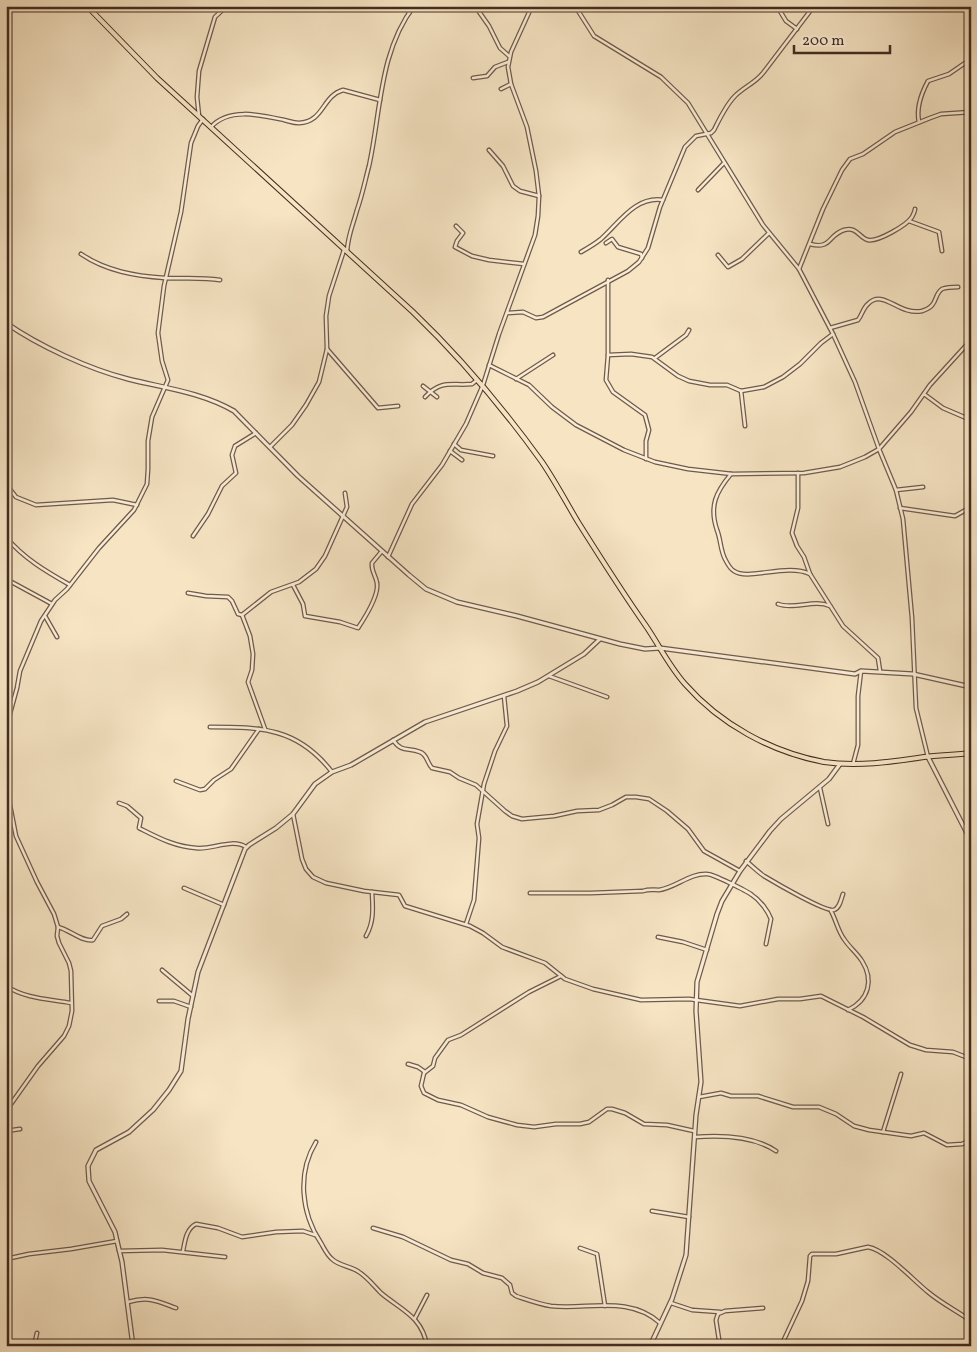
<svg xmlns="http://www.w3.org/2000/svg" width="977" height="1352" font-family="Vollkorn,serif">
<style>
.lines{fill:none;stroke-linecap:round;stroke-linejoin:round}
.minor-casing{stroke:#705a49;stroke-width:5}
.tertiary-casing{stroke:#705a49;stroke-width:5.5}
.primary-casing{stroke:#432c20;stroke-width:6}
.minor{stroke:#f9edd8;stroke-width:2.5}
.tertiary{stroke:#f9edd8;stroke-width:3}
.primary{stroke:#f6e4c3;stroke-width:4}
</style>
<rect width="100%" height="100%" fill="#f6e4c3"/>
<filter id="stains"><feTurbulence type="fractalNoise" baseFrequency=".004" numOctaves="4"/><feColorMatrix values="0 0 0 0 .2 0 0 0 0 .09 0 0 0 0 .02 0 0 0 .5 -.17"/></filter>
<radialGradient id="worn" r=".72"><stop offset=".6" stop-color="#630" stop-opacity="0"/><stop offset="1" stop-color="#630" stop-opacity=".3"/></radialGradient>
<g class="lines">
<!-- minor casing -->
<g class="minor-casing">
<g id="minor">
<polyline points="406,6 409,13"/>
<polyline points="475,6 489,26 500,48 509,56"/>
<polyline points="575,6 594,36 661,77 688,103 763,225 799,269 833,334 855,382 879,449 896,490 903,519 912,618 916,708 928,757"/>
<polyline points="777,6 786,21 797,29"/>
<polyline points="473,78 487,76 495,67 508,62"/>
<polyline points="501,89 511,84"/>
<polyline points="199,116 197,97 199,71 215,17 227,6"/>
<path d="M919,122C916,108 921,94 928,81L949,74L965,63L971,61"/>
<path d="M211,127C229,107 261,115 284,120C289,121 293,123 299,123C324,122 322,96 343,90L380,100"/>
<polyline points="489,150 503,166 513,186 520,191 539,196"/>
<polyline points="698,190 724,163"/>
<polyline points="909,221 939,232 942,251"/>
<polyline points="456,226 463,233 457,241 455,247 472,256 489,260 524,264"/>
<polyline points="606,243 612,239 618,247 641,254 642,258"/>
<path d="M810,244C831,250 828,235 844,230C857,226 859,238 868,240C878,242 907,225 912,217C913,215 915,211 915,209"/>
<path d="M347,251C348,235 353,225 357,210C362,196 365,181 369,166C381,112 379,52 414,6"/>
<path d="M581,252C588,248 595,244 601,239C619,223 635,196 663,200"/>
<path d="M81,254C106,271 135,276 165,278C184,279 200,277 220,280"/>
<polyline points="718,255 728,267 742,259 769,233"/>
<polyline points="799,269 823,209 842,170 850,159 863,154 895,132 930,118 941,114 971,112"/>
<polyline points="608,280 608,355 606,380 613,392 645,415 649,430 646,441 646,459"/>
<path d="M507,313L523,312L536,318L543,317L628,271L639,262L648,248L660,207L685,147L696,136L711,133L714,130C720,118 726,105 735,96C744,87 755,83 763,73L814,6"/>
<path d="M830,328L858,320C862,315 863,308 868,304C883,288 899,316 922,311C939,306 933,295 942,289C947,287 953,287 958,287"/>
<polyline points="327,349 378,408 398,406"/>
<polyline points="608,355 631,354 652,357 678,376 689,381 710,385 727,385 741,391 764,387 783,377 800,364 821,343 833,334"/>
<polyline points="655,358 686,335 689,330"/>
<polyline points="489,365 529,385 552,407 576,425 624,450 655,462 688,469 732,474 804,473 840,467 865,457 879,449 911,412 930,385 971,340"/>
<polyline points="516,379 553,355"/>
<polyline points="423,386 437,397"/>
<polyline points="741,391 745,426"/>
<polyline points="924,394 943,408 971,420"/>
<path d="M425,397C442,379 451,386 472,384L477,380"/>
<polyline points="454,444 461,450 493,456"/>
<polyline points="270,447 292,425 306,405 319,382 327,349 326,316 329,296 344,250"/>
<polyline points="450,451 462,460"/>
<polyline points="798,473 798,508 792,533 797,546 804,557 810,574"/>
<path d="M731,474C716,492 709,506 717,530C721,540 720,549 725,559C727,563 730,569 734,571C748,581 787,563 810,574L843,626L878,658L880,671"/>
<polyline points="6,484 16,497 36,505 113,500 137,505"/>
<polyline points="896,490 923,487"/>
<polyline points="900,508 955,516 971,507"/>
<polyline points="193,536 208,514 222,486 236,473 232,455 235,446 256,433"/>
<path d="M6,537C23,558 47,572 70,585"/>
<polyline points="388,557 412,504 442,465 466,424 483,385 499,334 535,235 538,216 539,196 536,171 527,127 511,84 508,67 511,52 532,6"/>
<polyline points="6,579 52,604"/>
<path d="M293,585L303,604L305,616L340,622L358,628C364,619 379,595 377,583C376,576 371,571 372,563L382,551"/>
<polyline points="188,593 206,596 228,597 232,601 238,614 242,615"/>
<path d="M778,604C794,610 814,599 830,606"/>
<polyline points="45,616 57,637"/>
<polyline points="549,676 607,697"/>
<path d="M210,727C262,727 298,728 332,772"/>
<polyline points="6,728 17,688 20,671 41,621 55,600 67,589 99,548 134,510 147,484 148,469 148,441 152,417 168,380 162,361 158,333 164,286 181,212 191,143 198,126 203,119"/>
<polyline points="265,729 248,682 252,670 253,654 250,636 242,615 271,592 299,582 316,569 325,556 347,507 345,493"/>
<path d="M393,740C402,753 408,747 420,752C427,754 427,763 432,768L450,772L459,778L476,785L505,811L512,816L522,819L554,816L577,811L599,810L612,805L626,797H636L649,799L667,811L688,829L704,851L740,871"/>
<polyline points="853,764 858,745 858,696 861,671"/>
<polyline points="176,781 200,790 205,789 214,780 231,769 259,729"/>
<polyline points="6,785 16,836 37,882 54,914 58,927 57,936 59,943 69,963 71,971 72,1011 69,1026 64,1036 38,1066 6,1111"/>
<polyline points="820,788 828,824"/>
<path d="M119,803L127,806L141,818L139,828C157,837 175,847 196,848C212,850 232,838 246,847"/>
<polyline points="293,814 302,859 306,869 313,877 326,883 364,891 399,895 405,906 470,926 483,933 502,947 545,963 565,979 593,989 641,1000 689,999 740,1006 778,999 800,999 821,996 863,1017 910,1045 926,1050 953,1052 971,1059"/>
<path d="M746,861C752,866 758,872 764,876C774,882 825,912 834,910C840,908 841,899 843,894"/>
<polyline points="184,888 224,905"/>
<path d="M530,893H591L643,891C649,889 653,890 659,890C675,888 690,873 707,874C713,874 747,891 752,895C760,900 768,911 771,919L766,944"/>
<path d="M831,911C836,920 838,931 844,939C849,947 857,953 862,961C874,980 869,1000 848,1010"/>
<polyline points="466,924 474,900 479,838 477,824 484,784 495,751 507,726 504,696"/>
<path d="M58,927C70,930 82,942 93,940L102,926L121,919L127,914"/>
<path d="M366,936C374,922 373,909 372,892"/>
<polyline points="658,937 683,942 707,950"/>
<polyline points="162,970 193,996"/>
<polyline points="561,976 529,992 461,1035 448,1040 435,1058 433,1066 424,1073 421,1086 424,1093 438,1100 461,1105 488,1117 517,1125 534,1127 556,1124 580,1124 589,1122 607,1109 612,1109 625,1113 644,1124 667,1125 694,1131"/>
<path d="M6,986C26,999 49,999 71,1003"/>
<polyline points="159,1001 174,1001 191,1007"/>
<polyline points="408,1064 418,1067 425,1072"/>
<polyline points="699,1097 721,1093 731,1096 758,1096 793,1107 819,1107 836,1114 854,1126 869,1130 911,1136 924,1133 947,1145 962,1144 971,1140"/>
<polyline points="6,1131 20,1129"/>
<polyline points="883,1132 901,1074"/>
<path d="M695,1137C721,1135 754,1136 776,1151"/>
<path d="M316,1142C297,1173 301,1213 321,1243C324,1248 327,1255 332,1259C339,1266 351,1266 359,1272C367,1277 374,1286 381,1293C401,1310 422,1316 427,1346"/>
<polyline points="652,1211 689,1217"/>
<path d="M373,1228L403,1237L451,1260L468,1264L483,1273L502,1278L510,1285L512,1293L516,1296C528,1300 539,1304 551,1306C588,1310 629,1295 660,1323"/>
<polyline points="580,1248 597,1254 605,1306"/>
<polyline points="119,1251 162,1250 225,1257"/>
<path d="M183,1251C185,1241 186,1229 196,1224L218,1228L242,1237L276,1232L303,1231L315,1235"/>
<polyline points="6,1259 29,1254 71,1249 117,1241"/>
<path d="M128,1302C149,1296 157,1301 176,1308"/>
<polyline points="671,1303 692,1310 720,1312"/>
<polyline points="415,1318 427,1295"/>
<polyline points="34,1346 37,1333"/>
<polyline points="720,1346 716,1320 718,1314 725,1311 763,1308"/>
<path d="M781,1346L802,1301L808,1281L810,1256L812,1254H836L868,1247C886,1250 913,1280 928,1292C941,1303 957,1311 971,1321"/>
</g>
</g>
<!-- tertiary casing -->
<g class="tertiary-casing">
<g id="tertiary">
<path d="M6,323C39,346 89,369 128,379C164,388 201,392 234,411L298,476L409,575L426,589L457,602L517,616L620,644L645,649L660,648L855,674L861,671L913,674L971,687"/>
<polyline points="928,757 971,841"/>
<polyline points="133,1346 122,1262 117,1241 115,1232 89,1181 88,1166 96,1150 129,1132 153,1110 169,1090 181,1071 188,1019 198,972 245,849 249,845 276,828 293,814 315,784 332,772 351,765 425,722 517,691 538,682 584,654 600,639"/>
<polyline points="650,1346 672,1299 686,1255 696,1115 701,1082 696,1011 697,982 717,914 722,901 740,871 770,831 781,819 829,779 840,764"/>
</g>
</g>
<!-- primary casing -->
<g class="primary-casing">
<path id="primary" d="M87,6L157,78L413,312C461,358 503,408 542,462C555,481 566,502 578,522C600,557 622,592 646,626C659,645 669,666 685,684C720,724 771,752 824,762C857,767 891,762 924,757C940,755 955,755 971,753"/>
</g>
<!-- minor -->
<use href="#minor" class="minor"/>
<!-- tertiary -->
<use href="#tertiary" class="tertiary"/>
<!-- primary -->
<use href="#primary" class="primary"/>
</g>
<!-- margin -->
<rect width="977" height="1352" fill="none" stroke="#f6e4c3" stroke-width="25"/>
<rect x="8" y="8" width="962" height="1337" fill="none" stroke="#432c20" stroke-width="2.5"/>
<rect x="12" y="12" width="952" height="1327" fill="none" stroke="#432c20"/>
<!-- scale -->
<path d="M794 45v8h96v-8" fill="none" stroke="#432c20" stroke-width="2.5"/>
<text x="802" y="45" font-size="15" fill="#432c20" stroke="#f9edd8" stroke-width="4" paint-order="stroke">200 m</text>
<rect width="100%" height="100%" filter="url(#stains)"/>
<rect width="100%" height="100%" fill="url(#worn)"/>
</svg>
